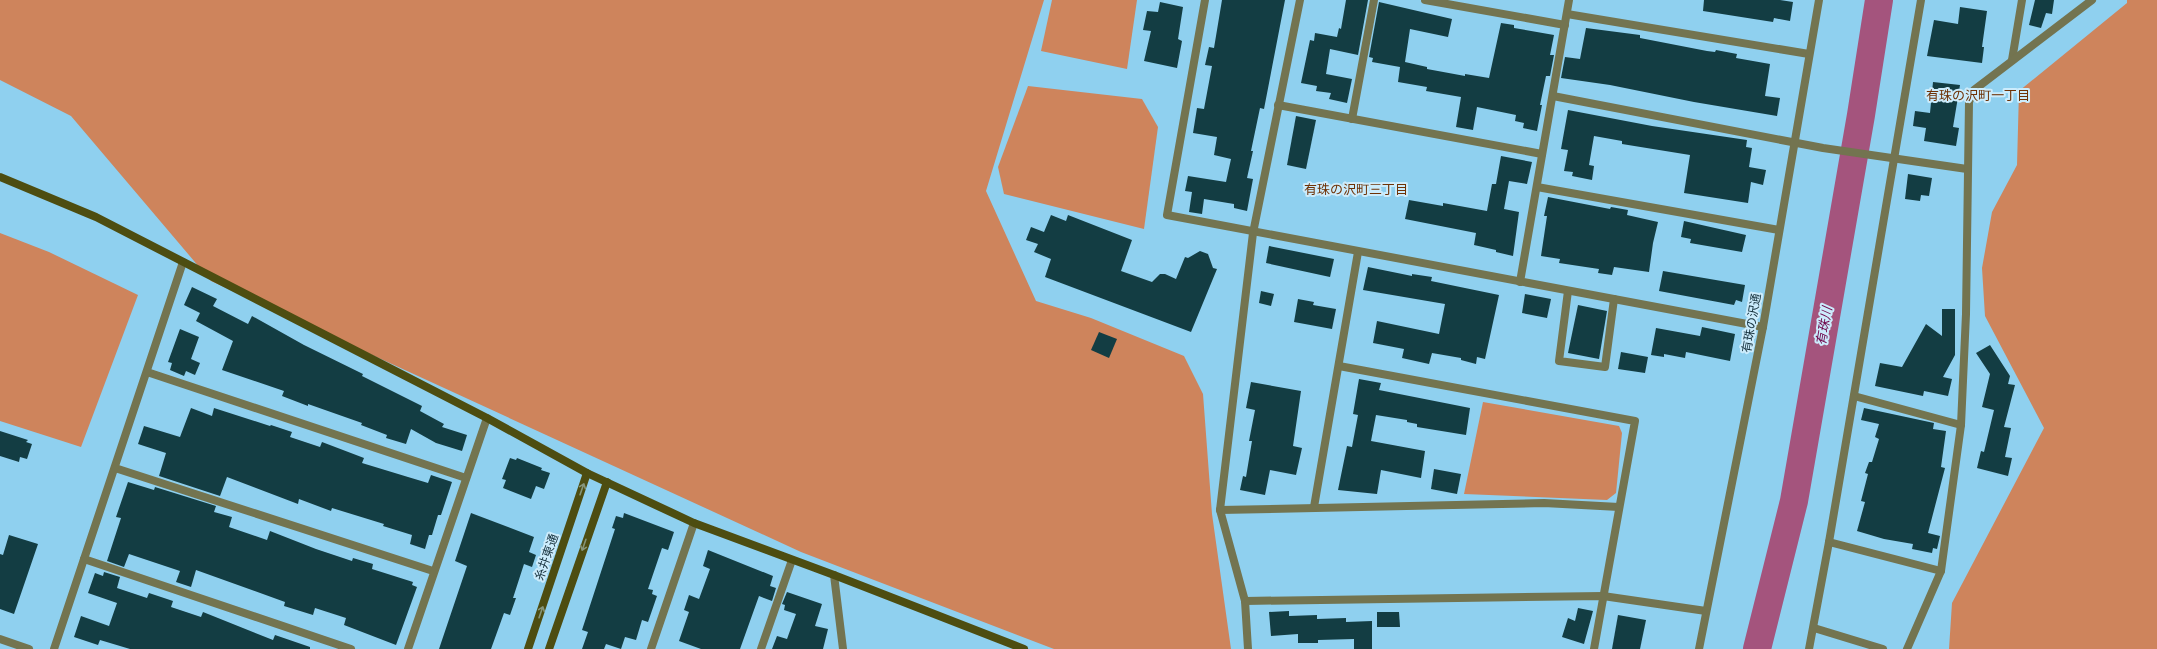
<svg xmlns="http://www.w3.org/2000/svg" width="2157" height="649" font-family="Lora,'Noto Sans JP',serif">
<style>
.green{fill:#ce845c}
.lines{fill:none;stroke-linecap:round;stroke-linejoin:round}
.river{stroke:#a4547d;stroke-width:28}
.building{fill:#133d43}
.lane{stroke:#737450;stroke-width:8}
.street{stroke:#737450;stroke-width:8}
.secondary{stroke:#4d4d11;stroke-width:8}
.oneway{stroke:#86957b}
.labels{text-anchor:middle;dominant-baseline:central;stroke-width:4;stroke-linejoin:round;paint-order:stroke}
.street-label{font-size:12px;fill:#16313d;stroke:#ccecfc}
.neighbourhood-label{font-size:13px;fill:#6e3206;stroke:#ccecfc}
.water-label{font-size:13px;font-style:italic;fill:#6f0549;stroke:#ccecfc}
</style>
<rect width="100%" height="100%" fill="#8fd0ef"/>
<!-- green -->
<g class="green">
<polygon points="0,0 1044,0 986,191 1036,301 1091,318 1184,356 1203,394 1212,514 1231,649 1054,649 801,552 211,281 71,116 0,80"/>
<polygon points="1052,0 1137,0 1127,69 1041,51"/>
<polygon points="2127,0 2157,0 2157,649 1949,649 1952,603 2044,428 1985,316 1982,268 1992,212 2017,165 2019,91 2127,3"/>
<polygon points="1028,86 1142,99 1158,127 1144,229 1004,194 998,167"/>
<polygon points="0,233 49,252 138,295 81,447 0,421"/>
<polygon points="1483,402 1619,426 1622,433 1616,493 1607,500 1464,494"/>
</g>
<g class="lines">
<!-- river -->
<polyline class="river" points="1757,649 1794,501 1861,115 1879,0"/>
</g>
<!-- building -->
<g class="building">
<polygon points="1222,0 1285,0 1264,109 1260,108 1251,151 1253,151 1247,178 1253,179 1247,211 1234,208 1234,204 1204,199 1202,214 1189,212 1192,192 1185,191 1188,176 1226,182 1231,159 1214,155 1217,137 1193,133 1197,108 1204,109 1212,66 1205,65 1209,47 1214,48"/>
<polygon points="1346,0 1368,0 1358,55 1330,49 1326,74 1352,79 1347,103 1329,99 1331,93 1316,91 1317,86 1301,83 1310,40 1314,41 1315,33 1337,37 1339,28 1341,29"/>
<polygon points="1704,0 1780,0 1793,2 1790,21 1774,18 1773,22 1703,11"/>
<polygon points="2035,0 2054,0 2052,14 2046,13 2041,28 2029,25"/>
<polygon points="1160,2 1183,7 1178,39 1182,41 1177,68 1144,61 1151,31 1143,30 1147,11 1158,12"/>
<polygon points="1379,2 1452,19 1448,37 1410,29 1405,62 1427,67 1427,69 1465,76 1465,74 1489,78 1501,23 1514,25 1514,28 1554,35 1550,55 1554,55 1550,76 1546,76 1540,105 1542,105 1537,131 1523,128 1524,123 1515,121 1516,115 1477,107 1473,130 1456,127 1461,97 1426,91 1427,87 1398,82 1400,67 1372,62 1373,58 1369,57"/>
<polygon points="1960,7 1987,11 1982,47 1984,47 1982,63 1927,56 1934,20 1958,24"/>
<polygon points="1586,28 1640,35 1640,38 1707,51 1715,52 1716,50 1737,54 1736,58 1770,64 1765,96 1780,98 1777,116 1694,102 1610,85 1561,78 1565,57 1580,59"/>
<polygon points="1933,82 1960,85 1953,127 1959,128 1956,146 1924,141 1926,128 1913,126 1915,111 1930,113"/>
<polygon points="1568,110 1652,126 1747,140 1746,147 1752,148 1749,167 1766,170 1763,185 1751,182 1748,203 1684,193 1690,155 1622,144 1622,141 1594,136 1589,165 1594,166 1592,180 1572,176 1573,172 1564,171 1568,150 1561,149"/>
<polygon points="1296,116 1316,120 1306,169 1287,165"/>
<polygon points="1501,156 1532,162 1527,184 1509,181 1504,209 1519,212 1513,256 1496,252 1496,250 1474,245 1476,233 1405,219 1409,200 1443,206 1443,203 1487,211 1492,184 1496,184"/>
<polygon points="1908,174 1932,178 1929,196 1921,195 1920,201 1905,199"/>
<polygon points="1548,197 1610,209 1611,207 1628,210 1627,215 1658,222 1653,243 1649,272 1614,267 1612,275 1598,273 1599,269 1559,263 1560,259 1541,256 1547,216 1544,216"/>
<polygon points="1051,215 1066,221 1068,215 1132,240 1121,271 1152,282 1160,274 1165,274 1176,279 1185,257 1188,258 1200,251 1208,254 1213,268 1217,269 1191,332 1045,277 1051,259 1034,252 1038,244 1026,240 1031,227 1044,232"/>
<polygon points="1684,221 1746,235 1742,252 1690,243 1691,239 1681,237"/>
<polygon points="1269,246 1334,259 1330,277 1266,263"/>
<polygon points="1368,267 1412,276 1412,274 1432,277 1431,281 1499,295 1485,359 1477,357 1476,364 1461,360 1461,358 1432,353 1429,364 1402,358 1404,349 1373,343 1377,321 1439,334 1445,304 1363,290"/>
<polygon points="1663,271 1745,285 1742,302 1736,300 1734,305 1659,291"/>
<polygon points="192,287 217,299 213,306 248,324 252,316 304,345 363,374 362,376 422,406 420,411 444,424 442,427 467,435 462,451 436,443 411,429 406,444 386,438 387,435 361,425 362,423 308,404 308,406 282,396 284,391 222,370 233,341 196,321 200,313 184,305"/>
<polygon points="1261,291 1274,294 1271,306 1259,303"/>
<polygon points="1525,294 1551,299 1547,318 1522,313"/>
<polygon points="1298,299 1314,302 1313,305 1336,309 1332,329 1294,322"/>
<polygon points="1578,305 1607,311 1599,359 1568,353"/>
<polygon points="1942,309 1955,309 1955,355 1943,377 1952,379 1948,396 1924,391 1923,396 1875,386 1880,363 1902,367 1926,324 1942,336"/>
<polygon points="1702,327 1735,334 1730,361 1686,352 1685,358 1664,354 1664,357 1651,355 1656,328 1700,336"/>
<polygon points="180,329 199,337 191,359 200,363 195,375 186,371 184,376 170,370 172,363 168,362"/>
<polygon points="1099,332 1117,339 1109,358 1091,350"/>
<polygon points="1990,345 2010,376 2008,384 2015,385 2004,427 2011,428 2005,457 2012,458 2008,476 1977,468 1981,451 1984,452 1994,410 1982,407 1990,374 1976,353"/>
<polygon points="1621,352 1648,357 1645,373 1618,369"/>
<polygon points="1359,379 1381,383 1379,390 1470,408 1466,435 1417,427 1417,424 1407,422 1407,420 1376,415 1371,441 1425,451 1421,478 1381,470 1377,494 1338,490 1347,446 1352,447 1358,415 1353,414"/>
<polygon points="1251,382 1301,391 1293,446 1302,448 1296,475 1270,470 1265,495 1240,490 1243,476 1246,477 1252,441 1249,441 1255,410 1246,408"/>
<polygon points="191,408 212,416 214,408 270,426 271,425 292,432 290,437 320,447 322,442 364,458 362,463 408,477 428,483 431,475 452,482 441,515 438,515 432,535 429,535 425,549 410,544 412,535 383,526 384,524 332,508 331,511 299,499 298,504 227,477 220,496 159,476 166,453 138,444 144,426 180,437"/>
<polygon points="1864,408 1934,423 1933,429 1946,431 1941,467 1945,468 1928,533 1940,536 1937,549 1933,548 1932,553 1912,549 1913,544 1884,539 1857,531 1865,502 1861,501 1868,474 1865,473 1869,462 1872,462 1879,439 1875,437 1879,424 1861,420"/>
<polygon points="0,431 28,440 26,442 32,444 27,459 20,457 19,462 0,456"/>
<polygon points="510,458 516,460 517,458 542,468 541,470 550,473 544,489 536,486 531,499 503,488 506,480 502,479"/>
<polygon points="1434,469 1461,474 1457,494 1431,489"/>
<polygon points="128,482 154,490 155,487 216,506 214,512 232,517 229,527 267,540 270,531 316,549 352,561 353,558 373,564 372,569 413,582 412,585 417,587 396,645 344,625 346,618 315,608 313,615 284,606 285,602 196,570 191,587 176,582 180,571 129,554 124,567 107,561 121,518 116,517"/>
<polygon points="471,513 534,537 529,552 536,555 532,567 524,564 513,598 516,598 510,615 504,613 491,649 439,649 467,566 455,561"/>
<polygon points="624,513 674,532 668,550 662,548 648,589 653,590 652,594 657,596 648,622 642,620 636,640 625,637 621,649 606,644 604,649 582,649 588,632 582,630 615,529 612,528 616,516 623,518"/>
<polygon points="9,535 38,544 14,614 0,609 0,554 3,555"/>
<polygon points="708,550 773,576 770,586 776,588 772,601 759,596 740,649 701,649 679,641 689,612 684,610 689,595 699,599 710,569 703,566"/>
<polygon points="104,572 120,577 117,588 147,598 149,593 173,601 171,607 201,617 203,612 273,640 275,635 310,647 310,649 130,649 100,640 98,645 74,637 81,616 109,626 117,603 88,593 95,573 103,576"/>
<polygon points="787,592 822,604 815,626 828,629 823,649 772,649 777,636 787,639 796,614 784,610 785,605 782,604"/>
<polygon points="1578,608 1593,611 1584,644 1562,637 1568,618 1575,621"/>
<polygon points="1289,611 1289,616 1317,615 1317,619 1346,618 1346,622 1372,621 1372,649 1354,649 1354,639 1318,640 1318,643 1298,643 1298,634 1271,636 1269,612"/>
<polygon points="1377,612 1399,612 1400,627 1377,627"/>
<polygon points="1618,615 1646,620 1640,649 1612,649"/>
</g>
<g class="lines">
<!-- lane -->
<polyline class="lane" points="1568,291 1559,361 1605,367 1614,299"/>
<!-- street -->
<g class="street">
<polyline points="1205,0 1167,215 1763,327"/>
<polyline points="1425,0 1565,25"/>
<polyline points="1567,14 1809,54"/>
<polyline points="2012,60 2022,0"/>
<polyline points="1553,96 1823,148 1967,169"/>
<polyline points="1278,105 1542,154"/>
<polyline points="1352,119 1374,0"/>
<polyline points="1537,187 1779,230"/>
<polyline points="1520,282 1569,0"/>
<polyline points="1339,366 1635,421 1594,649"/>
<polyline points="147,372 466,478"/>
<polyline points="1854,396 1961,425"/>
<polyline points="115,468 433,571"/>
<polyline points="1314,507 1358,252"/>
<polyline points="1220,510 1544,503 1619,507"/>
<polyline points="1829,542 1941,571"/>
<polyline points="84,559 351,649"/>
<polyline points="834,575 843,649"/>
<polyline points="1245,601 1603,596 1706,611"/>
<polyline points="1814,628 1883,649"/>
<polyline points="0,639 29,649"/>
<polyline points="54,649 183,262"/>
<polyline points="408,649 487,418"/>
<polyline points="651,649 694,523"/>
<polyline points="761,649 792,560"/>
<polyline points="1248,649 1245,601 1220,510 1253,233 1300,0"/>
<polyline points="1699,649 1763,327 1819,0"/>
<polyline points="1809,649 1829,542 1921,0"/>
<polyline points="1907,649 1941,571 1961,425 1966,314 1969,102 1974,90 2092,0"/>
</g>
<!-- secondary -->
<g class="secondary">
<polyline points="0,177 96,217 487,418 587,473 694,523 834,575 1024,649"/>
<polyline points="528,649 587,473"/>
<polyline points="549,649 607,482"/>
</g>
</g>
<!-- one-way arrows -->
<defs><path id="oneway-shaft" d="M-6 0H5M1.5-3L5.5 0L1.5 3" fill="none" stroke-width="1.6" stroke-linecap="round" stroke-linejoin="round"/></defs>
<g class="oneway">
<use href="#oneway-shaft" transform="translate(582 489) rotate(-71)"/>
<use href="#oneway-shaft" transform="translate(584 545) rotate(109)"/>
<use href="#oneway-shaft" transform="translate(541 612) rotate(-71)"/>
</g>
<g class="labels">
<!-- street labels -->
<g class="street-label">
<text transform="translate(1751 323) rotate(-80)">有珠の沢通</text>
<text transform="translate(546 557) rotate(-71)">糸井東通</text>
</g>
<!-- neighbourhood labels -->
<g class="neighbourhood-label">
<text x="1978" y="95">有珠の沢町一丁目</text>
<text x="1356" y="189">有珠の沢町三丁目</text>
</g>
<!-- water labels -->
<g class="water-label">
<text transform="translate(1824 326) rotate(-80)">有珠川</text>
</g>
</g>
</svg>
